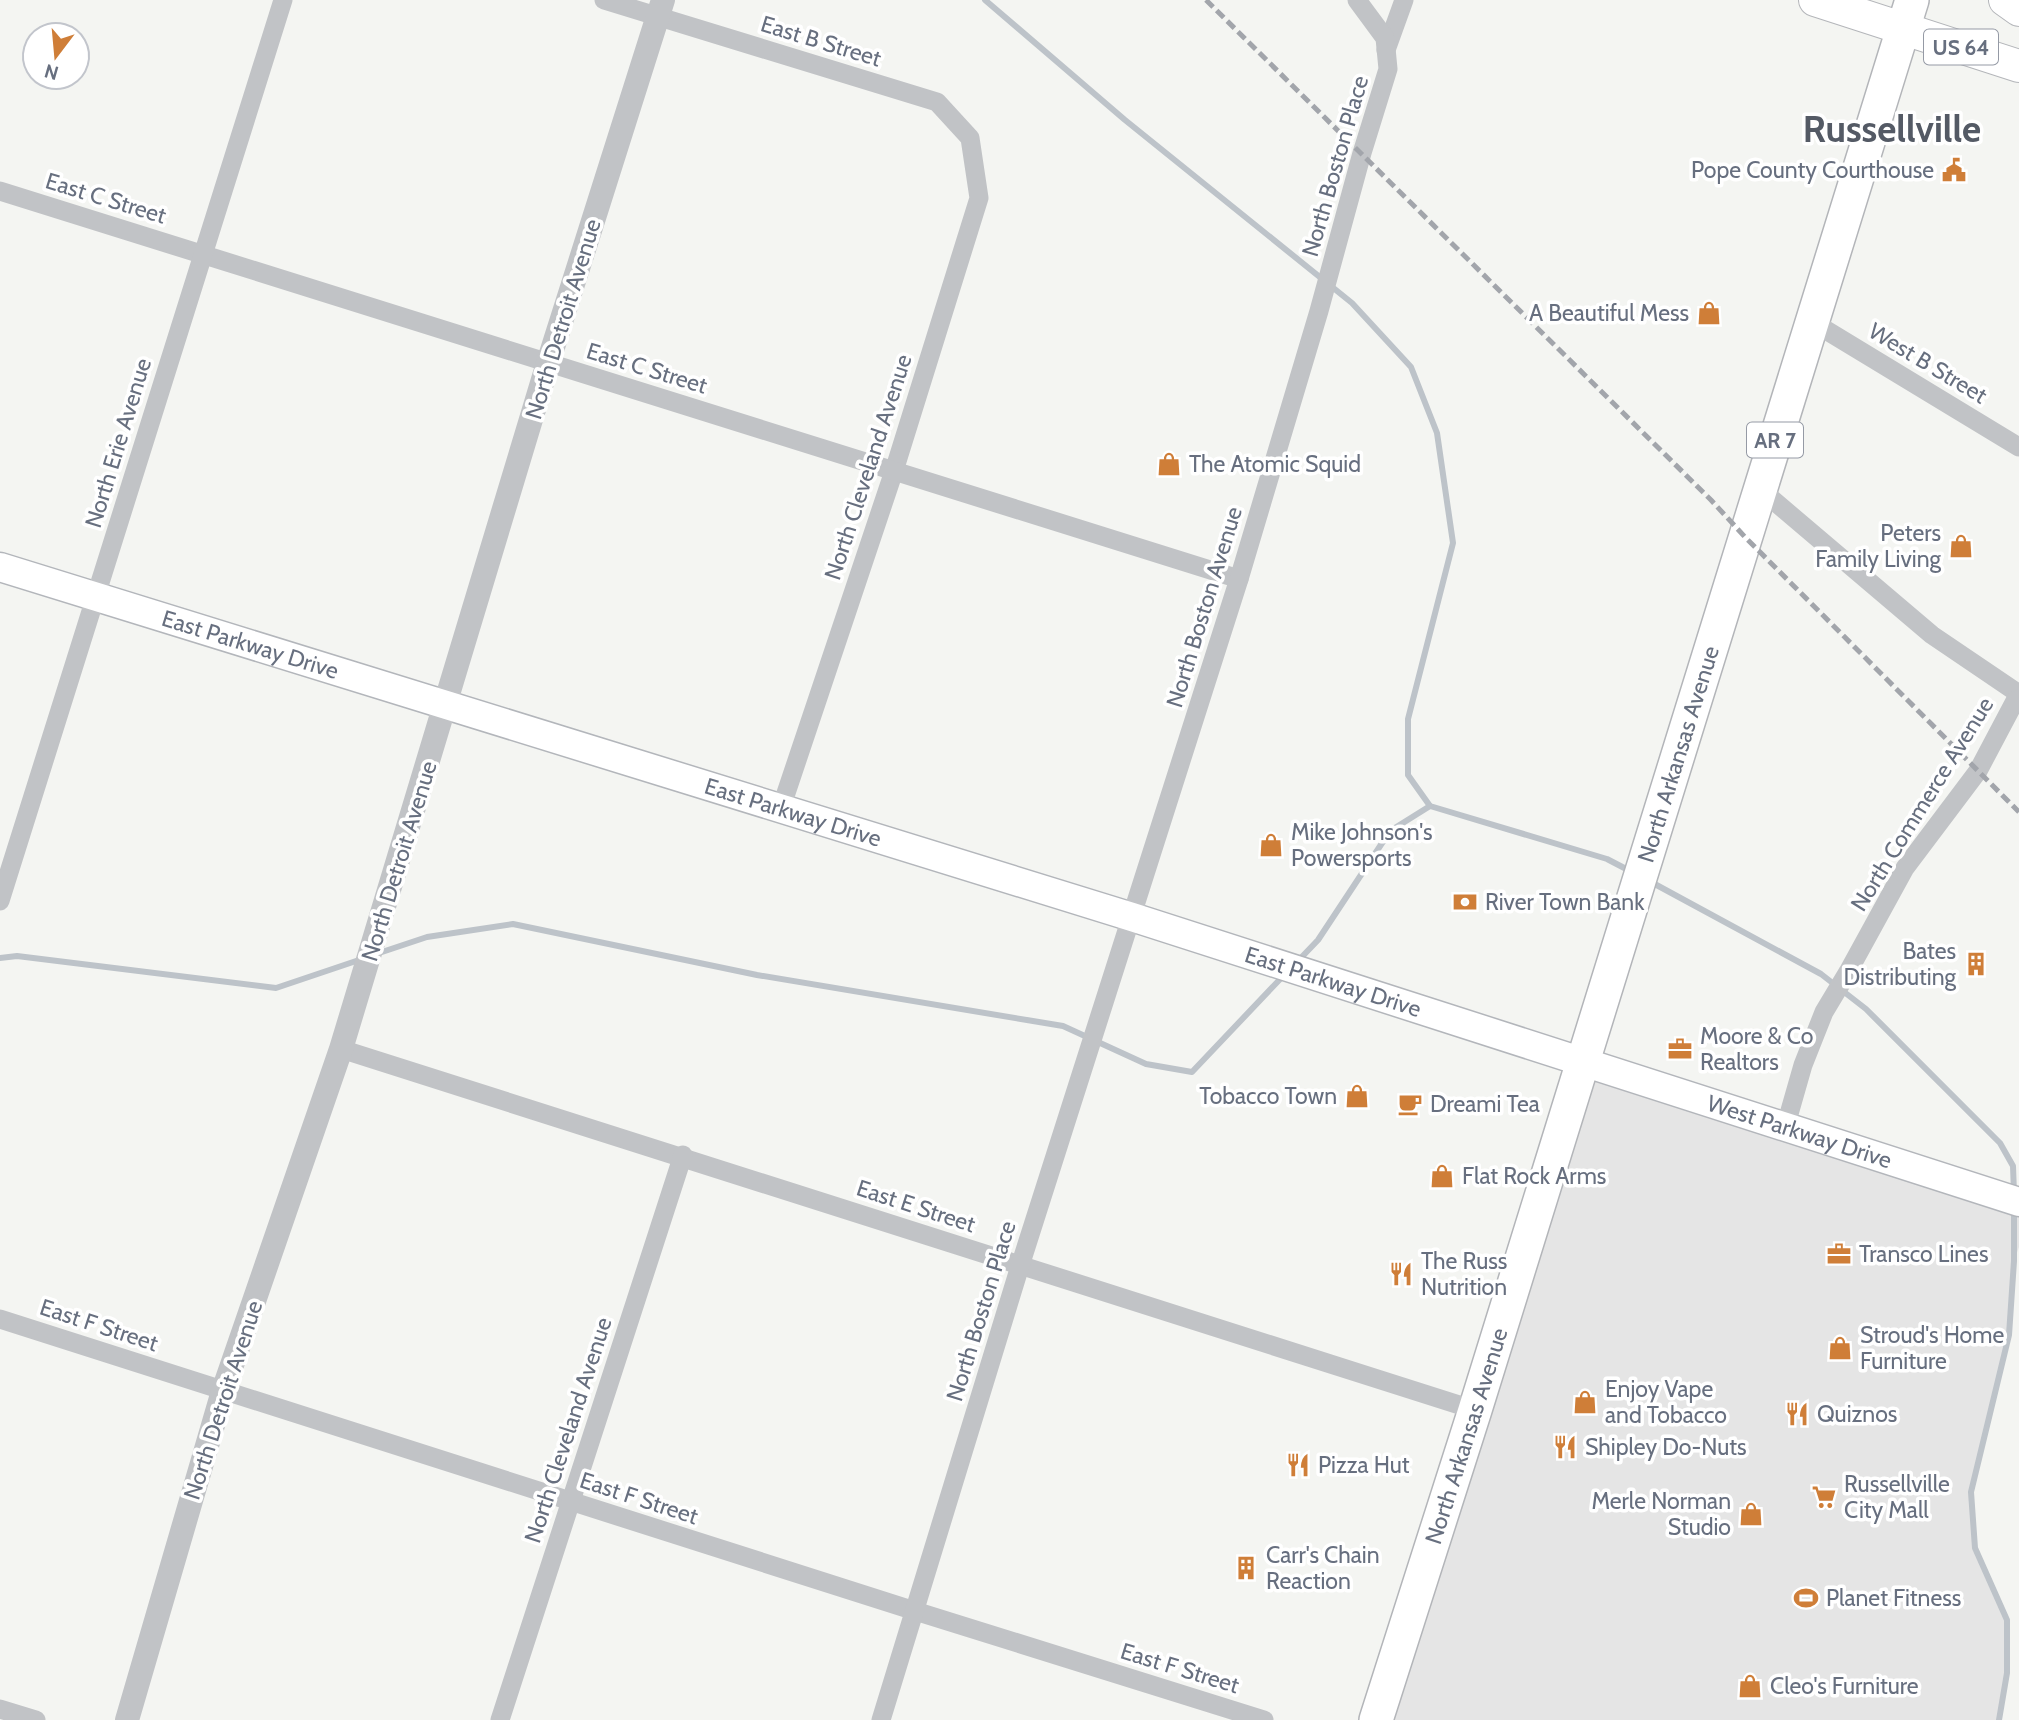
<svg xmlns="http://www.w3.org/2000/svg" width="2019" height="1720" font-family="Cabin,sans-serif">
<style>
.built{fill:#e5e5e5}
.lines{fill:none;stroke-linecap:round;stroke-linejoin:round}
.stream{stroke:#bdc3c9;stroke-width:6}
.secondary-casing{stroke:#b3b6bb;stroke-width:31}
.primary-casing{stroke:#b4b6ba;stroke-width:34}
.trunk-casing{stroke:#b3b5b9;stroke-width:36}
.minor{stroke:#c1c3c6;stroke-width:19}
.tertiary{stroke:#c1c3c6;stroke-width:24}
.secondary{stroke:#fff;stroke-width:28}
.primary{stroke:#fff;stroke-width:32}
.trunk{stroke:#fff;stroke-width:33}
.rail{stroke:#a2a5ab;stroke-width:5;stroke-dasharray:10 5;stroke-linecap:butt}
.labels{text-anchor:middle;dominant-baseline:central;stroke-width:7;stroke-linejoin:round;paint-order:stroke}
.shield{fill:#fff;stroke:#959aa5;stroke-width:2}
.shield-label{font-size:21px;font-weight:bold;fill:#676f7f}
.street-label{font-size:23px;fill:#676f7f;stroke:#fff}
.poi-label{font-size:23px;fill:#676f7f;stroke:#fff;text-anchor:start}
.town-label{font-size:37px;font-weight:bold;fill:#545a65;stroke:#fff}
</style>
<rect width="100%" height="100%" fill="#f4f5f2"/>
<!-- built -->
<polygon class="built" points="1581,1063 2019,1202 2019,1247 2014,1261 2009,1335 1971,1492 1975,1548 2007,1620 2007,1673 1999,1720 1376,1720"/>
<g class="lines">
<!-- stream -->
<g class="stream">
<polyline points="985,0 1125,120 1352,303 1411,367 1437,433 1453,543 1408,719 1408,775 1430,806 1607,859 1632,872"/>
<polyline points="1651,882 1821,974 1866,1009 2000,1143 2013,1166 2014,1193"/>
<polyline points="376,954 427,937 513,924 757,975 1063,1026 1146,1064 1192,1072 1284,975"/>
<polyline points="0,958 17,956 276,988 362,959"/>
<polyline points="1297,962 1318,940 1390,831 1430,806"/>
<polyline points="1999,1720 2007,1673 2007,1620 1975,1548 1971,1492 2009,1335 2014,1261 2014,1207"/>
</g>
<!-- secondary casing -->
<g class="secondary-casing">
<g id="secondary">
<path id="s1" d="M0,567L1132,917L2019,1202"/>
</g>
</g>
<!-- primary casing -->
<g class="primary-casing">
<g id="primary">
<polyline points="1815,0 2019,66"/>
<polyline points="2005,0 2019,10"/>
</g>
</g>
<!-- trunk casing -->
<g class="trunk-casing">
<g id="trunk">
<path id="s2" d="M1376,1720L1475,1410L1912,0"/>
</g>
</g>
<!-- minor -->
<g class="minor">
<polyline points="604,0 937,102 970,138 979,198 894,471 781,808"/>
<polyline points="1386,50 1404,0"/>
<polyline points="0,191 1239,579"/>
<polyline points="1811,321 2019,447"/>
<polyline points="1760,489 1932,635 2019,694"/>
<polyline points="0,901 283,0"/>
<path d="M341,1049C720,1167 1097,1290 1475,1410"/>
<polyline points="1785,1128 1803,1065 1824,1012 1848,972 1905,868 1978,771 2015,701 2019,699"/>
<polyline points="0,1319 915,1611 1264,1720"/>
<polyline points="0,1709 36,1720"/>
<polyline points="500,1720 683,1155"/>
<polyline points="881,1720 1020,1266 1239,579 1319,311 1362,153 1388,69 1385,38 1357,0"/>
</g>
<!-- tertiary -->
<polyline class="tertiary" points="127,1720 223,1391 341,1049 548,363 663,0"/>
<!-- secondary -->
<use href="#secondary" class="secondary"/>
<!-- primary -->
<use href="#primary" class="primary"/>
<!-- trunk -->
<use href="#trunk" class="trunk"/>
<!-- rail -->
<polyline class="rail" points="1206,0 1711,500 1745,537 2019,812"/>
</g>
<!-- icons -->
<defs>
<g id="civic-bare" transform="scale(1.89)"><path d="M-.6-6.5H3V-4.5H.6V-3L4-1V1h2V6H-6V1h2V-1L-.6-3ZM-1.2 2.5V6h2.4V2.5Z" fill="#cf7e38" stroke="#fff" stroke-width="2.5" paint-order="stroke"/></g>
<g id="shop-bare" transform="scale(1.89)"><path d="M-5-2.5h2.3a2.7 3.5 0 0 1 5.4 0H5L5.5 6h-11ZM-1.5-2.5h3a1.5 2.3 0 0 0-3 0Z" fill="#cf7e38" stroke="#fff" stroke-width="2.5" paint-order="stroke"/></g>
<g id="bank-bare" transform="scale(1.89)"><path d="M-6-4H6V4H-6ZM0-2.3a2.3 2.3 0 1 0 0 4.6a2.3 2.3 0 1 0 0-4.6Z" fill="#cf7e38" stroke="#fff" stroke-width="2.5" paint-order="stroke"/></g>
<g id="building-bare" transform="scale(1.89)"><path d="M-4-6H4V6H1V3H-1V6H-4ZM-2.5-4.3h1.7v1.8h-1.7ZM.8-4.3h1.7v1.8H.8ZM-2.5-1h1.7V.8h-1.7ZM.8-1h1.7V.8H.8Z" fill="#cf7e38" stroke="#fff" stroke-width="2.5" paint-order="stroke"/></g>
<g id="office-bare" transform="scale(1.89)"><path d="M-6-3h4V-5.5h4V-3h4V5H-6ZM-1-4.5V-3h2v-1.5ZM-6 0V1H6V0Z" fill="#cf7e38" stroke="#fff" stroke-width="2.5" paint-order="stroke"/></g>
<g id="cafe-bare" transform="scale(1.89)"><path d="M-5.5-4.5H6V0H3Q3 3.5 0 3.5H-2.5Q-5.5 3.5-5.5 0ZM3-3.2v2h1.7v-2ZM-6 4.5H4V6H-6Z" fill="#cf7e38" stroke="#fff" stroke-width="2.5" paint-order="stroke"/></g>
<g id="restaurant-bare" transform="scale(1.89)"><path d="M-5-6h1v4h1v-4h1v4h1v-4h1v5L-1.5 .5V6h-2V.5L-5-1ZM5-6V6H3V1.5H1.5Q1.5-4 5-6Z" fill="#cf7e38" stroke="#fff" stroke-width="2.5" paint-order="stroke"/></g>
<g id="supermarket-bare" transform="scale(1.89)"><path d="M-6-5.5h2.5l.6 2H6L4.5 2H-2.5L-4.4-4H-6ZM-1.5 3.2a1.3 1.3 0 1 0 .1 0ZM3 3.2a1.3 1.3 0 1 0 .1 0Z" fill="#cf7e38" stroke="#fff" stroke-width="2.5" paint-order="stroke"/></g>
<g id="stadium-bare" transform="scale(1.89)"><path d="M0-5a6.5 5 0 1 0 0 10a6.5 5 0 1 0 0-10ZM-3.5-1.8h7v3.6h-7Z" fill="#cf7e38" stroke="#fff" stroke-width="2.5" paint-order="stroke"/></g>
</defs>
<g fill-rule="evenodd">
<use href="#civic-bare" x="1954" y="170"/>
<use href="#shop-bare" x="1709" y="313"/>
<use href="#shop-bare" x="1169" y="464"/>
<use href="#shop-bare" x="1961" y="546"/>
<use href="#shop-bare" x="1271" y="845"/>
<use href="#bank-bare" x="1465" y="902"/>
<use href="#building-bare" x="1976" y="964"/>
<use href="#office-bare" x="1680" y="1049"/>
<use href="#shop-bare" x="1357" y="1096"/>
<use href="#cafe-bare" x="1410" y="1104"/>
<use href="#shop-bare" x="1442" y="1176"/>
<use href="#office-bare" x="1839" y="1254"/>
<use href="#restaurant-bare" x="1401" y="1274"/>
<use href="#shop-bare" x="1840" y="1348"/>
<use href="#shop-bare" x="1585" y="1402"/>
<use href="#restaurant-bare" x="1797" y="1414"/>
<use href="#restaurant-bare" x="1565" y="1447"/>
<use href="#restaurant-bare" x="1298" y="1465"/>
<use href="#supermarket-bare" x="1824" y="1497"/>
<use href="#shop-bare" x="1751" y="1514"/>
<use href="#building-bare" x="1246" y="1568"/>
<use href="#stadium-bare" x="1806" y="1598"/>
<use href="#shop-bare" x="1750" y="1686"/>
</g>
<g class="labels">
<!-- shield labels -->
<g class="shield">
<rect x="1924" y="29.5" width="74" height="35" rx="5"/>
<rect x="1747" y="422.5" width="56" height="35" rx="5"/>
</g>
<g class="shield-label">
<text x="1961" y="47">US 64</text>
<text x="1775" y="440">AR 7</text>
</g>
<!-- street labels -->
<g class="street-label">
<text transform="translate(821 41) rotate(17)">East B Street</text>
<text transform="translate(1335 166) rotate(-74)">North Boston Place</text>
<text transform="translate(106 198) rotate(17)">East C Street</text>
<text transform="translate(563 319) rotate(-73)">North Detroit Avenue</text>
<text transform="translate(1928 363) rotate(31)">West B Street</text>
<text transform="translate(647 368) rotate(17)">East C Street</text>
<text transform="translate(118 443) rotate(-73)">North Erie Avenue</text>
<text transform="translate(868 467) rotate(-72)">North Cleveland Avenue</text>
<text transform="translate(1204 607) rotate(-73)">North Boston Avenue</text>
<text stroke="none"><textPath href="#s1" startOffset="262">East Parkway Drive</textPath></text>
<text stroke="none"><textPath href="#s2" startOffset="1012">North Arkansas Avenue</textPath></text>
<text transform="translate(1922 804) rotate(-58)">North Commerce Avenue</text>
<text stroke="none"><textPath href="#s1" startOffset="830">East Parkway Drive</textPath></text>
<text transform="translate(399 861) rotate(-73)">North Detroit Avenue</text>
<text stroke="none"><textPath href="#s1" startOffset="1396">East Parkway Drive</textPath></text>
<text stroke="none"><textPath href="#s1" startOffset="1886">West Parkway Drive</textPath></text>
<text transform="translate(916 1206) rotate(18)">East E Street</text>
<text transform="translate(981 1311) rotate(-73)">North Boston Place</text>
<text transform="translate(99 1325) rotate(18)">East F Street</text>
<text transform="translate(223 1400) rotate(-72)">North Detroit Avenue</text>
<text transform="translate(568 1430) rotate(-72)">North Cleveland Avenue</text>
<text stroke="none"><textPath href="#s2" startOffset="298">North Arkansas Avenue</textPath></text>
<text transform="translate(639 1498) rotate(18)">East F Street</text>
<text transform="translate(1180 1668) rotate(17)">East F Street</text>
</g>
<!-- poi labels -->
<g class="poi-label">
<text x="1934" y="170" text-anchor="end">Pope County Courthouse</text>
<text x="1689" y="313" text-anchor="end">A Beautiful Mess</text>
<text x="1189" y="464">The Atomic Squid</text>
<text x="1941" y="533" text-anchor="end">Peters<tspan x="1941" dy="26">Family Living</tspan></text>
<text x="1291" y="832">Mike Johnson's<tspan x="1291" dy="26">Powersports</tspan></text>
<text x="1485" y="902">River Town Bank</text>
<text x="1956" y="951" text-anchor="end">Bates<tspan x="1956" dy="26">Distributing</tspan></text>
<text x="1700" y="1036">Moore &amp; Co<tspan x="1700" dy="26">Realtors</tspan></text>
<text x="1337" y="1096" text-anchor="end">Tobacco Town</text>
<text x="1430" y="1104">Dreami Tea</text>
<text x="1462" y="1176">Flat Rock Arms</text>
<text x="1859" y="1254">Transco Lines</text>
<text x="1421" y="1261">The Russ<tspan x="1421" dy="26">Nutrition</tspan></text>
<text x="1860" y="1335">Stroud's Home<tspan x="1860" dy="26">Furniture</tspan></text>
<text x="1605" y="1389">Enjoy Vape<tspan x="1605" dy="26">and Tobacco</tspan></text>
<text x="1817" y="1414">Quiznos</text>
<text x="1585" y="1447">Shipley Do-Nuts</text>
<text x="1318" y="1465">Pizza Hut</text>
<text x="1844" y="1484">Russellville<tspan x="1844" dy="26">City Mall</tspan></text>
<text x="1731" y="1501" text-anchor="end">Merle Norman<tspan x="1731" dy="26">Studio</tspan></text>
<text x="1266" y="1555">Carr's Chain<tspan x="1266" dy="26">Reaction</tspan></text>
<text x="1826" y="1598">Planet Fitness</text>
<text x="1770" y="1686">Cleo's Furniture</text>
</g>
<!-- town labels -->
<g class="town-label">
<text x="1892" y="128">Russellville</text>
</g>
</g>
<!-- north arrow -->
<g transform="translate(56 56) rotate(196)"><circle r="33" fill="#ffffff" stroke="#c2c5cc" stroke-width="2"/>
<path d="M0-5L12 26L0 18L-12 26Z" fill="#cf7e38"/>
<text y="-10" font-size="19" font-weight="bold" text-anchor="middle" fill="#676f7f">N</text>
</g>
</svg>
